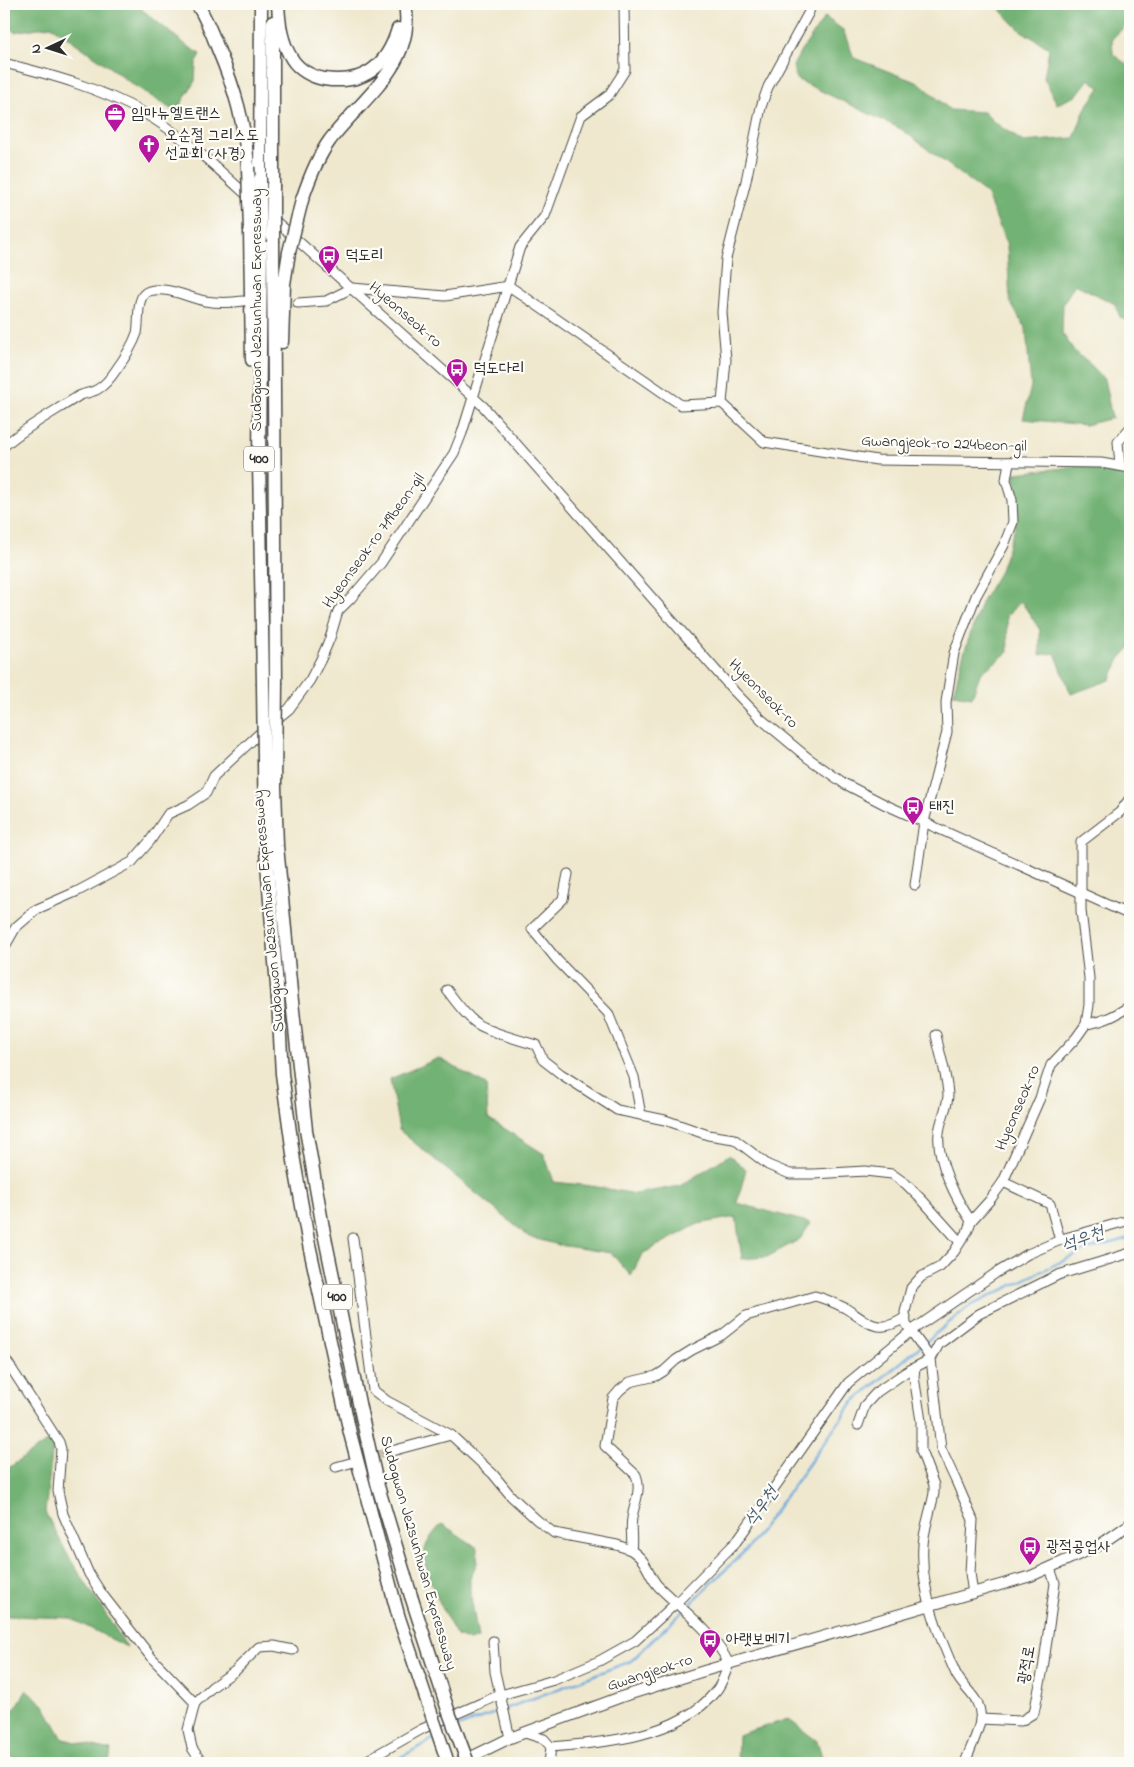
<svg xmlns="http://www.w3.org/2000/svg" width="1134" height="1767" font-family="'Indie Flower','Poor Story',sans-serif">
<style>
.forest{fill:#73b274;stroke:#4f6e50}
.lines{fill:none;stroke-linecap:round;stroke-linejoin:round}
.stream{stroke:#6aa9dd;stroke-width:2.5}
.minor-tunnel{stroke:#c8c2ad;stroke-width:9;stroke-dasharray:9 4.5;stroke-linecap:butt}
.minor-casing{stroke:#484743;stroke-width:11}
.major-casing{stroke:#484743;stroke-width:12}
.highway-casing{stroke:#484743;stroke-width:15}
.minor{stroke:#fff;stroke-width:9}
.major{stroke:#fff;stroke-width:10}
.highway{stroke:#fff;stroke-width:12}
.highway-bridge-casing{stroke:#484743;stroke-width:15;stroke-linecap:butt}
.highway-bridge{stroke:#fff;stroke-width:12}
.labels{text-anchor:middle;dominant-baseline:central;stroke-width:4.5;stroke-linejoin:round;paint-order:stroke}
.shield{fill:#fdfcf7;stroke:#6a6a68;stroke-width:1}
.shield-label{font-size:15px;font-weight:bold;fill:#2b2b2b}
.poi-label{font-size:16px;fill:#2b2b2b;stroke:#fdfcf7;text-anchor:start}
.street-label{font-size:16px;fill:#2b2b2b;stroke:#fdfcf7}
.water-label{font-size:18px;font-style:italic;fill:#445d72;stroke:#fdfcf7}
</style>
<rect width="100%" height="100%" fill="#fdfcf7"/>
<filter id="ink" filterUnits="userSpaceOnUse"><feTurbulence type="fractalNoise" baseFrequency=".02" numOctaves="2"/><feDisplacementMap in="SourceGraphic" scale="10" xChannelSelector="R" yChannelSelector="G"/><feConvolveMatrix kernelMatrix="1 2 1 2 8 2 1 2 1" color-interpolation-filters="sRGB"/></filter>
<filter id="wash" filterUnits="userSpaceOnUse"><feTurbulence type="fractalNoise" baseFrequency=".0096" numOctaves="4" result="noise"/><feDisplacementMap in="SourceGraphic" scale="20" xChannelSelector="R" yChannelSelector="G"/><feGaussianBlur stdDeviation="1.12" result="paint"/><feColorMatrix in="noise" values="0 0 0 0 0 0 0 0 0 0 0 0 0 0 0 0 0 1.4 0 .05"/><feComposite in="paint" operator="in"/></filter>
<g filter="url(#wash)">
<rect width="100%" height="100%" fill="#efe8ce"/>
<!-- forest -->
<g class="forest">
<polygon points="4,4 135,4 186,45 200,54 196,64 195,81 176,112 132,84 97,58 51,26 14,32 4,15"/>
<polygon points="995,4 1130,4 1130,21 1112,39 1113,54 1130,67 1130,321 1127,321 1120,317 1115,304 1075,284 1063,304 1062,333 1075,352 1092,366 1104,379 1112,418 1085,425 1023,419 1031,386 1026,329 1010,302 1007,245 986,193 901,129 796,79 793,66 801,51 825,17 843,30 854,58 921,84 950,110 984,112 994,122 1023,142 1074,138 1085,109 1100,88 1089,79 1076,96 1057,104 1044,78 1049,48 1020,30"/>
<polygon points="1083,466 1101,466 1130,476 1130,648 1120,659 1110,680 1071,694 1055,653 1040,655 1040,630 1021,601 1007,616 1008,652 980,674 972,697 953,694 963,656 981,603 999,573 1015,527 1015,473"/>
<polygon points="439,1058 486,1085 488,1118 544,1154 554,1182 592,1186 635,1194 680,1186 729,1155 746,1169 737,1203 811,1223 800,1239 767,1257 742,1259 736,1217 698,1224 642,1254 631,1276 611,1253 559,1245 529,1237 399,1130 390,1079"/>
<polygon points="54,1437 45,1512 70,1559 127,1647 70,1618 8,1616 4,1614 4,1471"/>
<path d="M442,1524L478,1548L477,1563L470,1578V1591L478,1638L469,1641L457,1636C448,1621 422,1570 424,1554C426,1541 434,1532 442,1524Z"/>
<polygon points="27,1690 44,1705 63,1739 111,1750 109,1763 40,1763 37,1758 4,1758 4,1710 15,1709"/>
<polygon points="788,1719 817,1741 824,1763 737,1763 738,1735"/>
</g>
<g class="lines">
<!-- stream -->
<g class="stream">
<polyline points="458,1727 631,1661 750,1546 853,1402 968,1307 1083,1251 1130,1238"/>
<polyline points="391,1763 435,1738"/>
</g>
</g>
</g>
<g filter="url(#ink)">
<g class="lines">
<!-- minor-tunnel -->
<polyline class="minor-tunnel" points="352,1463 388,1452"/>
<!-- minor casing -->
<g class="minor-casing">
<g id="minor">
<path d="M4,63C52,75 100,88 144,113C184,136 217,168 251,199"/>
<polyline points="270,216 483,406 734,691 761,719 808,758 845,784 886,805 1130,915"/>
<polyline points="298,303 326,301 352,288 445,296 509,286 681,405 722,403 764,442 877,460 1101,463 1130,468"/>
<polyline points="722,403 726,360 722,312 726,259 746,181 761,107 768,87 809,12 811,4"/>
<path d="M4,446C26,427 52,413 77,397C83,393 92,393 98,389C105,385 112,376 116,370C124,359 133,345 137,333C140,321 135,295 149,291C168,286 186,297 205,301C217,303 230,303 243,301"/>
<polyline points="1120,465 1118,442 1130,428"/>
<polyline points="568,874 563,899 532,929 557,960 608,1013 634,1077 641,1115"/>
<polyline points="915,885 924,822 947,732 946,702 954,653 976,596 1004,545 1013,522 1012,500 1006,480 1009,462"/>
<polyline points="4,948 16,927 37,909 78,891 132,862 150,841 168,814 188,805 206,793 214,776 262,731 289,709 310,680 321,659 330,638 338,611 351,598 381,563 454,453 462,433 520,247 545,216 581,116 609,95 625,70 624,4"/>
<path d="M447,990C456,1002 464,1014 476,1023C486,1031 522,1041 536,1045L543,1060L561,1074L617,1110L665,1120L708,1135L734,1139L768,1165L790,1174H814L865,1171L892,1174L906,1184L924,1202L959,1241"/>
<path d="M1086,1024C1103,1022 1116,1015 1130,1006"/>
<path d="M936,1035C940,1055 947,1075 948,1095C948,1106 940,1121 939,1133C936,1160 956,1199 971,1221L968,1230L954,1252L940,1267L921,1277L911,1288L905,1312L906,1324L931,1359L941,1449L956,1481L973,1520L970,1573L973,1594"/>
<polyline points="1003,1182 1050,1204 1060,1240"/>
<polyline points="971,1221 990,1200 1003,1182 1040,1098 1051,1065 1076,1038 1086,1024 1089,1005 1089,978 1081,911 1081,842 1120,812 1130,798"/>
<polyline points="353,1238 373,1390 387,1401 451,1435 493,1474 511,1496 537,1520 554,1533 617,1545 631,1550"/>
<polyline points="4,1357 59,1442 61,1449 58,1491 63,1514 89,1574 102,1594 151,1657 195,1703 188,1730 192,1748 202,1763"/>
<path d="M915,1368L914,1377L921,1421V1451L934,1485V1493C931,1510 924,1528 923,1545C920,1589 938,1634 956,1674C964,1690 983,1699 980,1720C979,1732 969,1751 965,1763"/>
<polyline points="858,1425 865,1405 877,1392 906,1372 931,1359 939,1344 979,1314 1058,1275 1130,1253"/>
<polyline points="388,1452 451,1435"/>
<polyline points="336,1467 350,1463"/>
<polyline points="493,1641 495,1672 510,1738"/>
<polyline points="195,1703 212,1687 235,1671 259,1647 274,1646 293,1650"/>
<polyline points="980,1719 1021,1721 1034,1713 1043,1669 1055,1583 1050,1568"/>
<polyline points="525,1733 544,1739 551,1747 549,1763"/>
<path d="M551,1747C604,1743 679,1737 715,1692C722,1685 725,1673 729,1664C714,1632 683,1611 659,1587C651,1579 649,1569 642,1560C639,1556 635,1553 631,1550C633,1540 630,1529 632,1518C634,1504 642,1490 636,1475L605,1446L613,1398L620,1390L630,1382L656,1376L664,1371L676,1360L692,1350L722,1335L746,1316L815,1296C826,1299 835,1303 845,1308C856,1314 870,1328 884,1326C892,1326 899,1321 906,1317"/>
<polyline points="362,1763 422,1729 497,1696 554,1680 599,1661 635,1641 674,1605 736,1542 848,1383 911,1331 996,1273 1028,1254 1065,1238 1130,1220"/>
</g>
</g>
<!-- major casing -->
<g class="major-casing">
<polyline id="major" points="459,1763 510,1738 621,1697 704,1671 1031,1576 1098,1546 1130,1524"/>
</g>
<!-- highway casing -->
<g class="highway-casing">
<g id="highway">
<path d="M197,4C206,18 212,33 218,49C235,89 245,124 248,167"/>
<path d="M278,4C279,23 281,42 292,59C299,70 312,77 324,79C364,85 387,66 398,29"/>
<polyline points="260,179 261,4"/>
<polyline points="273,185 273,22"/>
<path d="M302,200C309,179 317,158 330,140C362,98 416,64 405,4"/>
<polyline points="250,230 252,360"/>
<polyline points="261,236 259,461 263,683"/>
<polyline points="273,242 276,682"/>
<polyline points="282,342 284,284 289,252"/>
<polyline points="291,992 306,1130 323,1228 360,1408 377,1483 411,1596"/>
<polyline points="278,999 282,1074 294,1161 308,1240 350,1433 394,1600"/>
</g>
</g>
<!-- minor -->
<use href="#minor" class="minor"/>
<!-- major -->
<use href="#major" class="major"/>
<!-- highway -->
<use href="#highway" class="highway"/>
<!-- highway-bridge casing -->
<g class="highway-bridge-casing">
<g id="highway-bridge">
<polyline points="248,167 250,230"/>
<polyline points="260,179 261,236"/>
<polyline points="273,185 273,242"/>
<polyline points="289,252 302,200"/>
<polyline points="276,682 275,787 277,846 291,992"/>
<polyline points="263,683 265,839 278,999"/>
<polyline points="411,1596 448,1710 468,1763"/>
<polyline points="394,1600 399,1618 448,1763"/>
</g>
</g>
<!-- highway-bridge -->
<use href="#highway-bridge" class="highway-bridge"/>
</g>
</g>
<!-- icons -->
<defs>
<g id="office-pin" transform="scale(1.125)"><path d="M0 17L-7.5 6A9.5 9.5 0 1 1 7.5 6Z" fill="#b5179e" stroke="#fdfcf7"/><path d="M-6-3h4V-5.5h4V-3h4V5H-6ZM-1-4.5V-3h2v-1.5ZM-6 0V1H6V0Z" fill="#fff"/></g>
<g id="church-pin" transform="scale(1.125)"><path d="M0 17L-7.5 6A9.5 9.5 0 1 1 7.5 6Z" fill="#b5179e" stroke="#fdfcf7"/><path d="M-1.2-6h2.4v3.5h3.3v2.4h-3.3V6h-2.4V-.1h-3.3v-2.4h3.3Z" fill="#fff"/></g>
<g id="bus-pin" transform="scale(1.125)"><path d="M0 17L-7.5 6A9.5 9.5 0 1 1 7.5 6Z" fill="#b5179e" stroke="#fdfcf7"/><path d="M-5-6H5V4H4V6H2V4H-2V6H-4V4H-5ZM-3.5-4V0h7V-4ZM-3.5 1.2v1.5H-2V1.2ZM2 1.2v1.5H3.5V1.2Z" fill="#fff"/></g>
</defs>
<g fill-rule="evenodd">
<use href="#office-pin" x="115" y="114"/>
<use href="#church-pin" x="149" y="145"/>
<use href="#bus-pin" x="329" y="256"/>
<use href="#bus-pin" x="457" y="369"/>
<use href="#bus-pin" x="913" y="807"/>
<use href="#bus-pin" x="1030" y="1547"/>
<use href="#bus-pin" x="710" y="1640"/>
</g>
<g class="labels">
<!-- shield labels -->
<g class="shield">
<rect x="244" y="446.5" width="30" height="25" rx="4"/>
<rect x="322" y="1284.5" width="30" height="25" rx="4"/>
</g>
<g class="shield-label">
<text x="259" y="459">400</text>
<text x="337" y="1297">400</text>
</g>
<!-- poi labels -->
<g class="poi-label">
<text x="131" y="114">임마뉴엘트랜스</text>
<text x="165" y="136">오순절 그리스도<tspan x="165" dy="18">선교회 (사경)</tspan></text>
<text x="345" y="256">덕도리</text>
<text x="473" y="369">덕도다리</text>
<text x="929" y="807">태진</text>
<text x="1046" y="1547">광적공업사</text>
<text x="726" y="1640">아랫보메기</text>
</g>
<!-- street labels -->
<g class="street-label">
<text transform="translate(257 310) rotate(-90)">Sudogwon Je2sunhwan Expressway</text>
<text transform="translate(405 315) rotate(41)">Hyeonseok-ro</text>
<text transform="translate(944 444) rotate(2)">Gwangjeok-ro 224beon-gil</text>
<text transform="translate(374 541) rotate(-54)">Hyeonseok-ro 719beon-gil</text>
<text transform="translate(763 694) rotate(45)">Hyeonseok-ro</text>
<text transform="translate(269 911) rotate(-95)">Sudogwon Je2sunhwan Expressway</text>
<text transform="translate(1018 1108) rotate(-67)">Hyeonseok-ro</text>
<text transform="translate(418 1553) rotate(74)">Sudogwon Je2sunhwan Expressway</text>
<text transform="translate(1027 1665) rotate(-80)">광적로</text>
<text transform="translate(650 1673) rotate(-18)">Gwangjeok-ro</text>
</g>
<!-- water labels -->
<g class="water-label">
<text transform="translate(1083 1240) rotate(-20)">석우천</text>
<text transform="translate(762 1507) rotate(-54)">석우천</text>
</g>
</g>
<!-- margin -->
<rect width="1134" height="1767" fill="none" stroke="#fdfcf7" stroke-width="20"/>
<!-- north arrow -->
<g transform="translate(48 48) rotate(266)" stroke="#fdfcf7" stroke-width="4" paint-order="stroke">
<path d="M0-4L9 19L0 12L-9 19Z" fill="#2b2b2b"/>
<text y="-8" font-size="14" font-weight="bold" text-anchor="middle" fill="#2b2b2b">N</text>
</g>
</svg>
